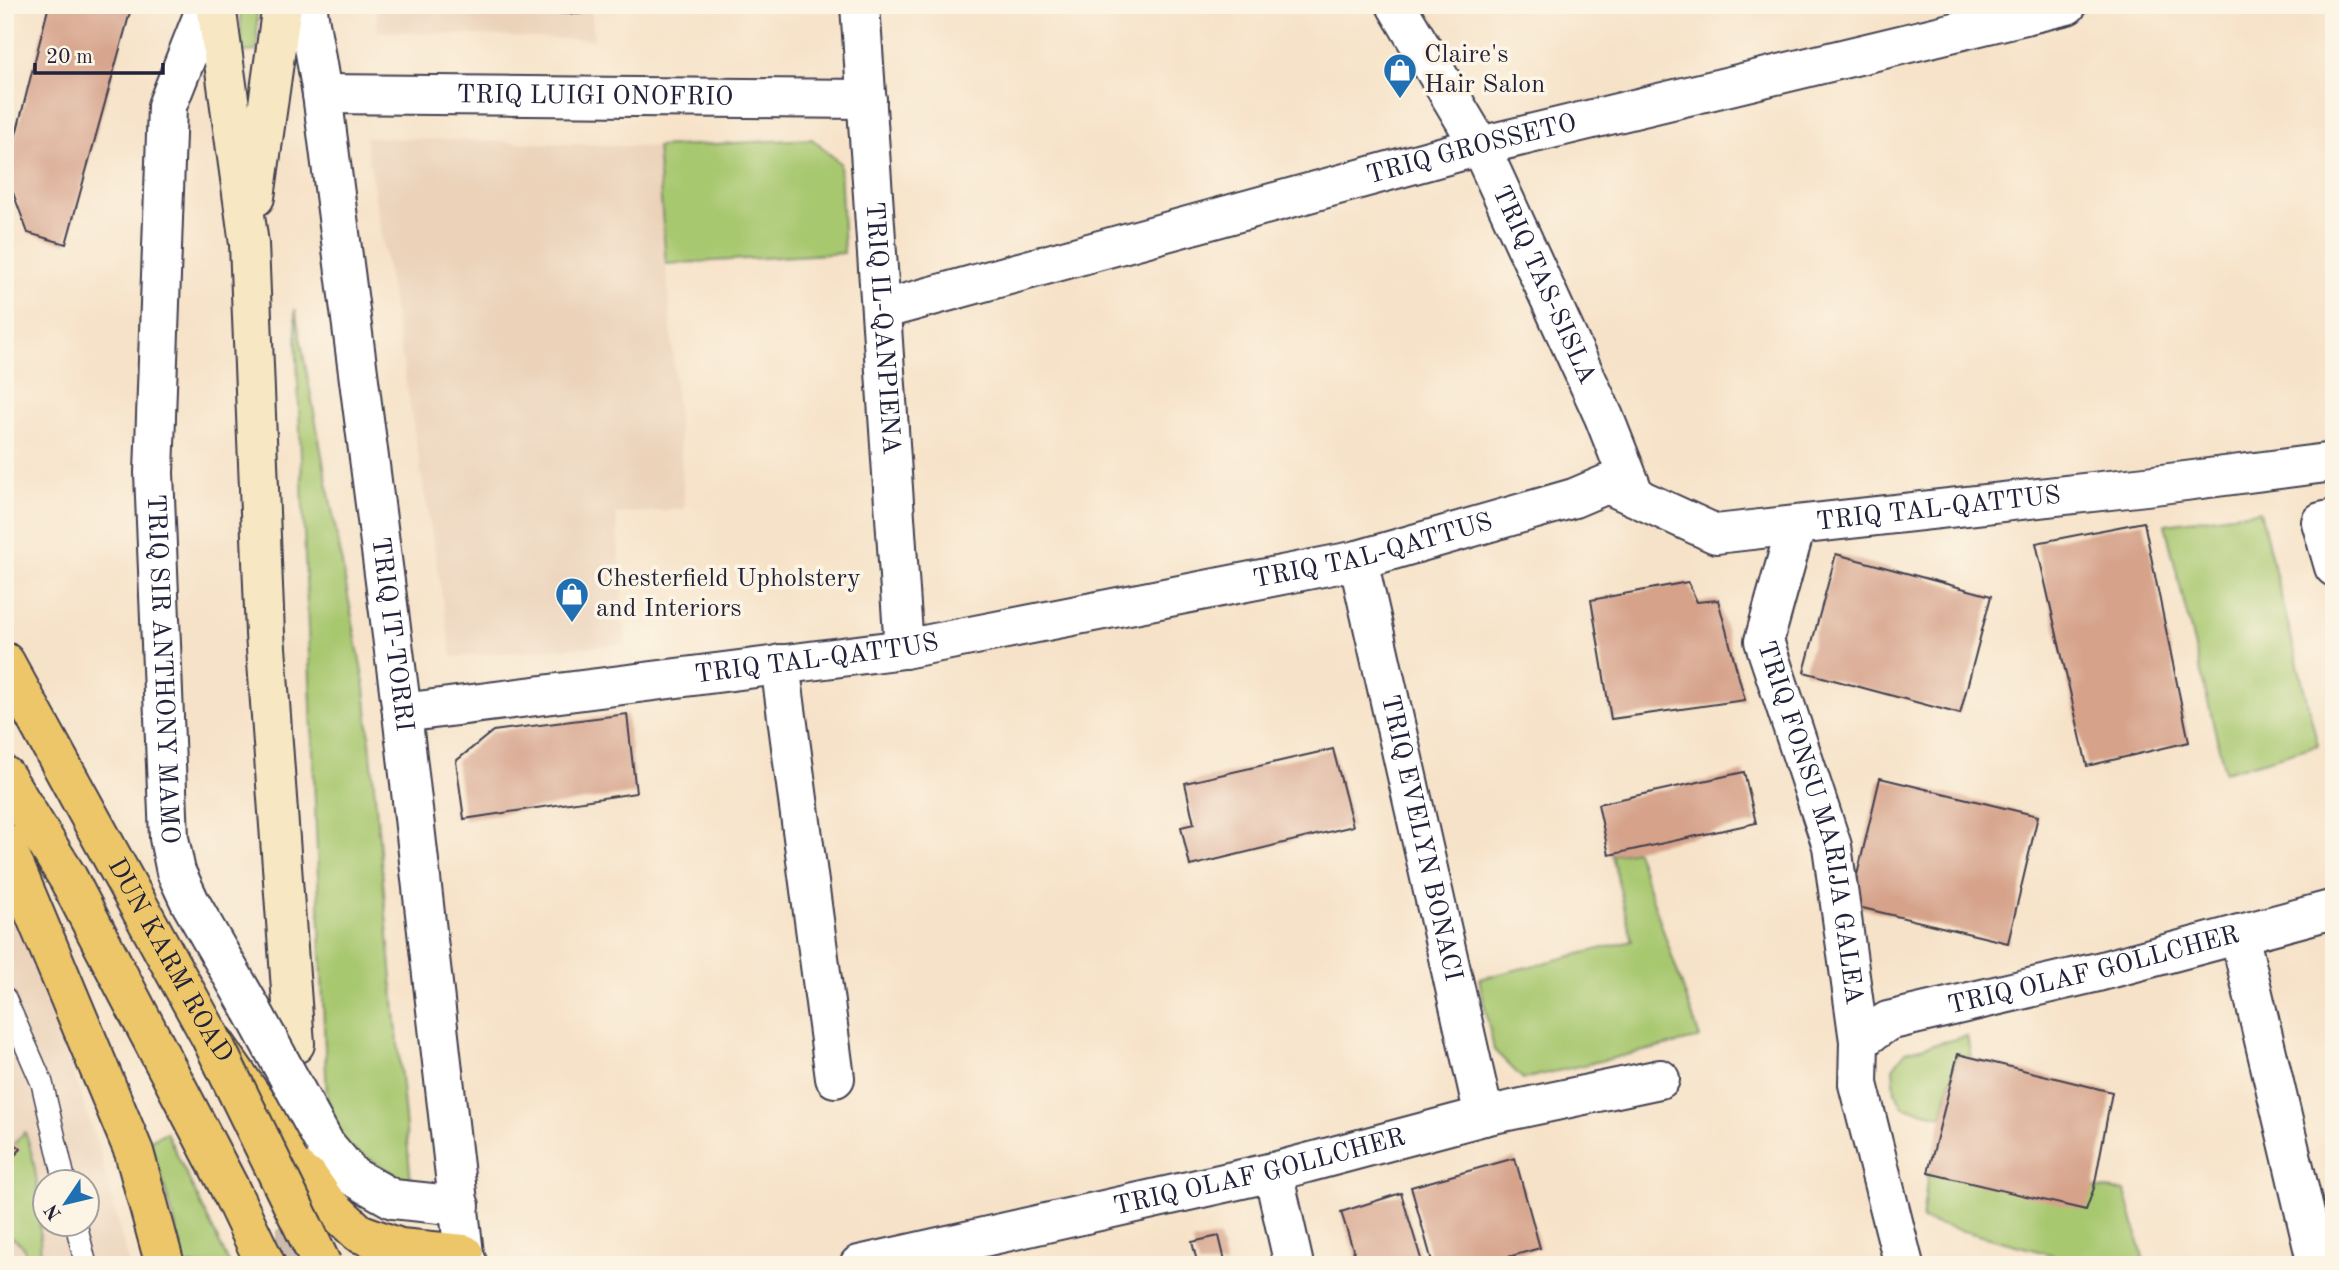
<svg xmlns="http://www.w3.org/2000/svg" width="2339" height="1270" font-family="'Old Standard TT',serif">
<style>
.built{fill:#ebd2b9;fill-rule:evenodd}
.green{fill:#a8c870;stroke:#657556;stroke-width:2}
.building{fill:#d6a28a}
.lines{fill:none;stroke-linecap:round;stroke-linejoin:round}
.secondary-tunnel{stroke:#ccbcac;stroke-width:38;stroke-dasharray:38 19;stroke-linecap:butt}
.service-casing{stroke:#423f50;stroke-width:24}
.minor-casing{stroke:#423f50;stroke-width:42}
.secondary-casing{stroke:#423f50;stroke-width:42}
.trunk-casing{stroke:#423f50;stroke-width:42}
.service{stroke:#fff;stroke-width:21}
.minor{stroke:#fff;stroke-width:38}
.secondary{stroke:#f7e8c3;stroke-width:38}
.trunk{stroke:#ecc669;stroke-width:38}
.minor-bridge-casing{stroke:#423f50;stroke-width:42;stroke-linecap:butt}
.trunk-bridge-casing{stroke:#423f50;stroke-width:42;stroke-linecap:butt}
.minor-bridge{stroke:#fff;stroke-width:38}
.trunk-bridge{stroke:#ecc669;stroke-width:38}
.labels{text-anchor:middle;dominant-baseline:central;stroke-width:7;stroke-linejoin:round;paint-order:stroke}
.poi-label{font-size:26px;fill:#22223b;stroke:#fcf5e5;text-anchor:start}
.street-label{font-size:26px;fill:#22223b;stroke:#fcf5e5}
</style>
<rect width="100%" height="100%" fill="#fcf5e5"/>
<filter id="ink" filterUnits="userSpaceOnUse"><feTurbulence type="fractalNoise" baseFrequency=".0143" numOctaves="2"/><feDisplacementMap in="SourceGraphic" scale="14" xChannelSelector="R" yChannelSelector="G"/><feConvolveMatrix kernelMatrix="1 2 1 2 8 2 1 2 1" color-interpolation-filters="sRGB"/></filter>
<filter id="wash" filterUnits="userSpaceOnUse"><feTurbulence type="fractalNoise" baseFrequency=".00686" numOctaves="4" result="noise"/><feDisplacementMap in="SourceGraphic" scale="28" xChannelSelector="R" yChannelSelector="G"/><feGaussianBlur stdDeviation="1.57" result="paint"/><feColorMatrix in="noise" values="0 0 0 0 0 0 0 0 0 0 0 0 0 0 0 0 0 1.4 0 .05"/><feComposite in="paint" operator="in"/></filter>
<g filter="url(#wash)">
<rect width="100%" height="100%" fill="#f6e2c8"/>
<!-- built -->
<g class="built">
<polygon points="376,5 591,5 594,40 378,31"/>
<polygon points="365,137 657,147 685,509 616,514 626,644 452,657"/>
<path d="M5,902L31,953L98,1146L129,1265H5ZM46,1182H88V1224H46Z"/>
</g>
<!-- green -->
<g class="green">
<polygon points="240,5 257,5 257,51 242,52"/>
<polygon points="812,139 840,163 844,253 666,264 657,147"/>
<polygon points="295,309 365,688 411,1183 342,1143 327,1100"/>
<polygon points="2260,511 2318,745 2225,772 2165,524"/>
<polygon points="1636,851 1700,1038 1523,1079 1494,1050 1479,979 1632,941 1612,855"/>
<polygon points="1967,1036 1971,1058 1957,1054 1942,1116 1903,1107 1895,1092 1893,1068 1905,1052"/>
<path d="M25,1132C41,1173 39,1221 41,1265H31L22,1245L13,1238L5,1243V1153Z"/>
<polygon points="166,1132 230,1265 184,1265 175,1223 150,1140"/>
<polygon points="1928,1173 2125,1191 2145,1265 2091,1265 1922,1220"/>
</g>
<g id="blocks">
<!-- building -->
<g class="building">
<polygon points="49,5 132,5 66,244 28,233 6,174"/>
<polygon points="410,5 580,5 580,14 412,8"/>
<polygon points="2144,522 2189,742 2087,766 2036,543"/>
<polygon points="1836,554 1991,596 1960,714 1804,672"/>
<polygon points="1688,582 1697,602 1718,600 1745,700 1611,719 1591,600"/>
<polygon points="627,714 636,793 464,819 456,761 493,731"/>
<polygon points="1333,749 1353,826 1190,866 1181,827 1194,824 1185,783"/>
<polygon points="1744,772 1756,823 1609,855 1598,804"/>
<polygon points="1880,778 2038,816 2008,943 1850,905"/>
<polygon points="1958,1054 2112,1092 2094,1188 2086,1210 1928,1173"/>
<polygon points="5,1135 21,1149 5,1165"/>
<polygon points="1515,1158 1540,1248 1479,1265 1433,1265 1411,1187"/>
<polygon points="1401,1193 1422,1262 1412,1265 1358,1265 1341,1212"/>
<polygon points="1219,1236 1226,1265 1198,1265 1192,1242"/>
</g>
</g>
</g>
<g filter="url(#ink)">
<use href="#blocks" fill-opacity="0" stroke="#423f50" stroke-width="2"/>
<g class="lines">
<!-- secondary-tunnel -->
<polyline class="secondary-tunnel" points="292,1265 295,1244 295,1201"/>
<!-- service casing -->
<g class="service-casing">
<g id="service">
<polyline points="5,998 42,1083 65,1182"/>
<polyline points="76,1224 86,1265"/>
</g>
</g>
<!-- minor casing -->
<g class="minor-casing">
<g id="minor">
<path id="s1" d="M207,5L167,106L154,473L169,838L176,872L190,902L252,1010"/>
<path id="s2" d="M307,5L322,94L402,713L464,1254L468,1265"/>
<path id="s3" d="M860,5L904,649"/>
<path id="s4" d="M1396,5L1480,146L1604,417L1635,496"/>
<path id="s5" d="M322,94L867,99"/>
<path id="s6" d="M881,310L1480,146L2067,5"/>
<polyline points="2334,519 2321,522 2334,567"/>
<path id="s7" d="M1796,526L1764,641L1832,846L1859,1041L1858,1084L1904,1265"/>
<path id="s8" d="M1358,560L1484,1116"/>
<polyline points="780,664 835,1078"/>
<path id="s9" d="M402,713L904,649L1358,560L1574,498L1607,484L1716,534L2146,486L2334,462"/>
<polyline points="2239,934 2314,1252 2334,1260"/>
<path id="s10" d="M1859,1041L1888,1021L2098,972L2334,909"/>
<polyline points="325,1144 352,1176 393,1199 460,1206"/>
<polyline points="1273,1172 1294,1265"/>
<path id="s11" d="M859,1265L1273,1172L1484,1116L1660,1079"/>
</g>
</g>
<!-- secondary casing -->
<g class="secondary-casing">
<g id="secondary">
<polyline points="216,5 249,244 265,634 295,1044"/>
<polyline points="255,197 282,5"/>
</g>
</g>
<!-- trunk casing -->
<g class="trunk-casing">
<g id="trunk">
<path id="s12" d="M5,662L210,1036L325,1201L359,1233L400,1248L464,1254"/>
<polyline points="5,776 68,878 229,1187 266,1265"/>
<polyline points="5,843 134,1152 165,1265"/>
</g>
</g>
<!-- service -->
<use href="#service" class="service"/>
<!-- minor -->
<use href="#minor" class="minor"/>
<!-- secondary -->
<use href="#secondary" class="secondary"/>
<!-- trunk -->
<use href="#trunk" class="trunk"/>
<!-- minor-bridge casing -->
<g class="minor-bridge-casing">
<polyline id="minor-bridge" points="252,1010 325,1144"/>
</g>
<!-- trunk-bridge casing -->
<g class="trunk-bridge-casing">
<polyline id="trunk-bridge" points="210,1036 322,1265"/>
</g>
<!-- minor-bridge -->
<use href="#minor-bridge" class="minor-bridge"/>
<!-- trunk-bridge -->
<use href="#trunk-bridge" class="trunk-bridge"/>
</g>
</g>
<!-- icons -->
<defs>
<g id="shop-pin" transform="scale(1.75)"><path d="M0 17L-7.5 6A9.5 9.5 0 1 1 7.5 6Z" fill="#1f6fb2" stroke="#fcf5e5"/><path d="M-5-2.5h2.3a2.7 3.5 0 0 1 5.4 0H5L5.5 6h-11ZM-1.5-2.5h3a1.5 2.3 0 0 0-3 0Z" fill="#fff"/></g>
</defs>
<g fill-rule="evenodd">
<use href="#shop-pin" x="1400" y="70"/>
<use href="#shop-pin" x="572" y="594"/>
</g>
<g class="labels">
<!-- poi labels -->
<g class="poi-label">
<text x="1424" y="55">Claire's<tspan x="1424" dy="30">Hair Salon</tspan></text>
<text x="596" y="579">Chesterfield Upholstery<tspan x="596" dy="30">and Interiors</tspan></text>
</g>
<!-- street labels -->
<g class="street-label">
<text stroke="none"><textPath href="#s5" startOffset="273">TRIQ LUIGI ONOFRIO</textPath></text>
<text stroke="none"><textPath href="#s6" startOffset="612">TRIQ GROSSETO</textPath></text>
<text stroke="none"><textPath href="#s4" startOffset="317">TRIQ TAS-SISLA</textPath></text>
<text stroke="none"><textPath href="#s3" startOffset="324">TRIQ IL-QANPIENA</textPath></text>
<text stroke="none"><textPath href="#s9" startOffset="1573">TRIQ TAL-QATTUS</textPath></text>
<text stroke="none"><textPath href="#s9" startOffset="985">TRIQ TAL-QATTUS</textPath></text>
<text stroke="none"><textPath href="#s2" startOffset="635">TRIQ IT-TORRI</textPath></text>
<text stroke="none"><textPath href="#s9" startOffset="418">TRIQ TAL-QATTUS</textPath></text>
<text stroke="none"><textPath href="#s1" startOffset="672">TRIQ SIR ANTHONY MAMO</textPath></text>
<text stroke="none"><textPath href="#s7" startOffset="308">TRIQ FONSU MARIJA GALEA</textPath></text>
<text stroke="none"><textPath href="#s8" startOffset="285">TRIQ EVELYN BONACI</textPath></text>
<text stroke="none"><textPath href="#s12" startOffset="341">DUN KARM ROAD</textPath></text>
<text stroke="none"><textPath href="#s10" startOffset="247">TRIQ OLAF GOLLCHER</textPath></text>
<text stroke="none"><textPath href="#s11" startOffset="411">TRIQ OLAF GOLLCHER</textPath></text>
</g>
</g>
<!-- margin -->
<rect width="2339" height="1270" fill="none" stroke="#fcf5e5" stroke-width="28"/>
<!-- north arrow -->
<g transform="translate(66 1203) rotate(235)"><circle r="33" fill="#fcf5e5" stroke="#a5a1a1" stroke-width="2"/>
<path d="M0-5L12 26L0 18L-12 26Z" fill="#1f6fb2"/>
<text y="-10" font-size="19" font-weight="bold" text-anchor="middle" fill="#22223b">N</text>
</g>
<!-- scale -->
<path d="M35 63v10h128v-10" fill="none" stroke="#22223b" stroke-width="3.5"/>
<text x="46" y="63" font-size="21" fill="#22223b" stroke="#fcf5e5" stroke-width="5" paint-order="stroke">20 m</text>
</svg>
